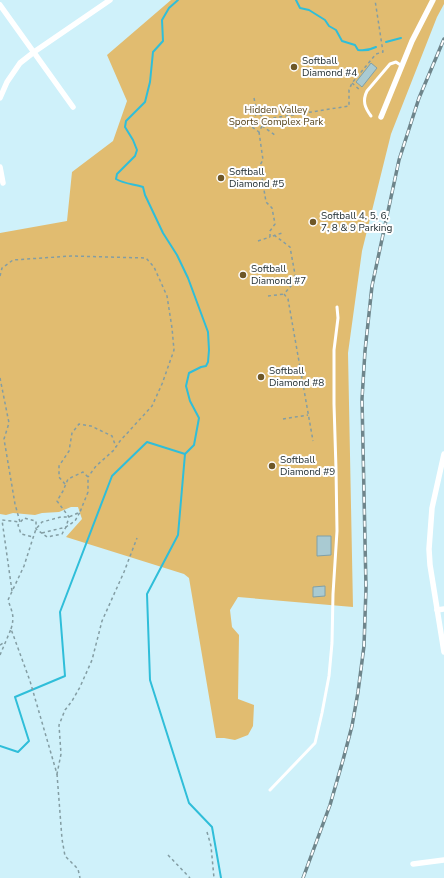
<svg xmlns="http://www.w3.org/2000/svg" width="444" height="878" font-family="'Nunito Sans',sans-serif">
<style>
.green{fill:#e1bc70}
.lines{fill:none;stroke-linecap:round;stroke-linejoin:round}
.stream{stroke:#2fbed9;stroke-width:2}
.building{fill:#a9cad2;stroke:#80a0a8}
.path{stroke:#839da3;stroke-width:1.5;stroke-dasharray:3 3;stroke-linecap:butt}
.lane{stroke:#fff;stroke-width:3}
.street{stroke:#fff;stroke-width:5.5}
.rail-casing{stroke:#6e858b;stroke-width:3.5}
.rail{stroke:#fff;stroke-width:2;stroke-dasharray:6;stroke-linecap:butt}
.poi-dot{fill:#6e5727;stroke:#fff;stroke-width:1.5}
.labels{text-anchor:middle;dominant-baseline:central;stroke-width:4;stroke-linejoin:round;paint-order:stroke}
.poi-label{font-size:10px;fill:#1d2a2e;stroke:#fff;text-anchor:start}
.park-label{font-size:10px;fill:#58461f;stroke:#fff}
</style>
<rect width="100%" height="100%" fill="#cff1fa"/>
<!-- green -->
<polygon class="green" points="171,0 444,0 444,4 437,17 391,134 362,251 348,353 353,607 238,597 230,610 232,627 239,635 238,699 254,705 253,726 248,735 235,740 224,738 216,738 189,578 184,574 66,537 82,519 78,507 71,507 59,512 42,513 35,515 13,513 6,515 0,514 0,233 67,221 72,172 113,141 127,101 107,55"/>
<g class="lines">
<!-- stream -->
<g class="stream">
<path d="M296,0L300,8L309,10L325,20L329,26L336,30L342,41L355,45L358,50C365,51 370,50 376,47"/>
<polyline points="386,42 401,38"/>
<polyline points="185,454 178,535 147,594 150,680 189,803 212,827 221,878"/>
<path d="M0,746L18,752L29,741L15,697L65,676L60,612L112,476L147,442L185,454L194,445L199,418L190,401L186,386L189,373L201,367L206,366L208,362L209,350L208,332L188,278L177,255L163,233L145,195L143,187C134,184 124,184 116,179L117,174L135,156L137,150L133,140L125,127L126,121L145,102L150,82L153,52L163,41L162,20L169,8L178,0"/>
</g>
</g>
<!-- building -->
<g class="building">
<polygon points="371,63 377,68 362,87 356,82"/>
<polygon points="317,536 331,536 331,555 317,556"/>
<polygon points="325,586 325,596 313,597 313,587"/>
</g>
<g class="lines">
<!-- path -->
<g class="path">
<polyline points="352,83 361,91"/>
<polyline points="254,98 257,113"/>
<polyline points="267,119 257,113 249,125 259,132 262,126 267,119 349,106 349,90 352,83 376,54 383,52 375,0"/>
<polyline points="262,126 275,135"/>
<polyline points="233,128 249,125"/>
<polyline points="259,132 263,160 260,165 266,202 272,208 275,224 270,231 270,237 282,233"/>
<polyline points="274,235 290,247 296,280 284,294 288,299 313,441"/>
<polyline points="258,241 270,237"/>
<polyline points="0,276 2,268 13,260 71,256 146,258 154,267 167,296 172,328 174,350 162,384 152,406 120,441 114,450 96,466 88,477"/>
<polyline points="268,296 284,294"/>
<polyline points="0,378 9,423 4,439 15,504 20,522 2,520 12,591"/>
<polyline points="283,419 308,415"/>
<polyline points="65,484 59,477 59,466 69,451 72,433 79,424 91,426 112,436 116,447"/>
<polyline points="42,533 66,527 75,521 80,512"/>
<path d="M11,629C15,616 12,612 8,600L24,566L32,541L36,529L42,522L61,517H69L80,512L88,492V477L83,472L68,479L63,491L57,501L69,517L66,527L62,534L47,537L36,529V521L24,518L18,525L21,534L33,537"/>
<polyline points="0,645 5,642"/>
<polyline points="0,655 11,629 30,681 57,774 61,754 59,725 65,710 72,701 80,687 92,660 102,621 124,572 137,538"/>
<polyline points="57,774 62,839 65,856 78,869 80,878"/>
<polyline points="207,832 211,846 214,878"/>
<polyline points="168,855 190,878"/>
</g>
<!-- lane -->
<g class="lane">
<path d="M371,116C365,108 362,101 367,91L390,64L396,62L402,66"/>
<polyline points="270,790 315,743 322,713 329,676 332,643 333,594 337,531 336,469 334,404 334,350 338,318 337,307"/>
</g>
<!-- street -->
<g class="street">
<polyline points="0,5 73,107"/>
<polyline points="0,98 7,82 20,63 34,52 110,0"/>
<polyline points="381,117 412,41 433,0"/>
<polyline points="0,167 3,183"/>
<polyline points="444,454 432,508 429,549 430,565 444,652"/>
<polyline points="437,610 444,609"/>
<polyline points="413,864 444,860"/>
</g>
<!-- rail casing -->
<g class="rail-casing">
<polyline id="rail" points="303,878 330,805 343,760 352,726 358,692 364,646 366,588 362,399 365,351 372,286 399,160 419,98 444,39"/>
</g>
<!-- rail -->
<use href="#rail" class="rail"/>
</g>
<!-- markers -->
<g class="poi-dot">
<circle cx="294" cy="67" r="4"/>
<circle cx="221" cy="178" r="4"/>
<circle cx="313" cy="222" r="4"/>
<circle cx="243" cy="275" r="4"/>
<circle cx="261" cy="377" r="4"/>
<circle cx="272" cy="466" r="4"/>
</g>
<g class="labels">
<!-- poi labels -->
<g class="poi-label">
<text x="302" y="61">Softball<tspan x="302" dy="12">Diamond #4</tspan></text>
<text x="229" y="172">Softball<tspan x="229" dy="12">Diamond #5</tspan></text>
<text x="321" y="216">Softball 4, 5, 6,<tspan x="321" dy="12">7, 8 &amp; 9 Parking</tspan></text>
<text x="251" y="269">Softball<tspan x="251" dy="12">Diamond #7</tspan></text>
<text x="269" y="371">Softball<tspan x="269" dy="12">Diamond #8</tspan></text>
<text x="280" y="460">Softball<tspan x="280" dy="12">Diamond #9</tspan></text>
</g>
<!-- park labels -->
<g class="park-label">
<text x="276" y="110">Hidden Valley<tspan x="276" dy="12">Sports Complex Park</tspan></text>
</g>
</g>
</svg>
